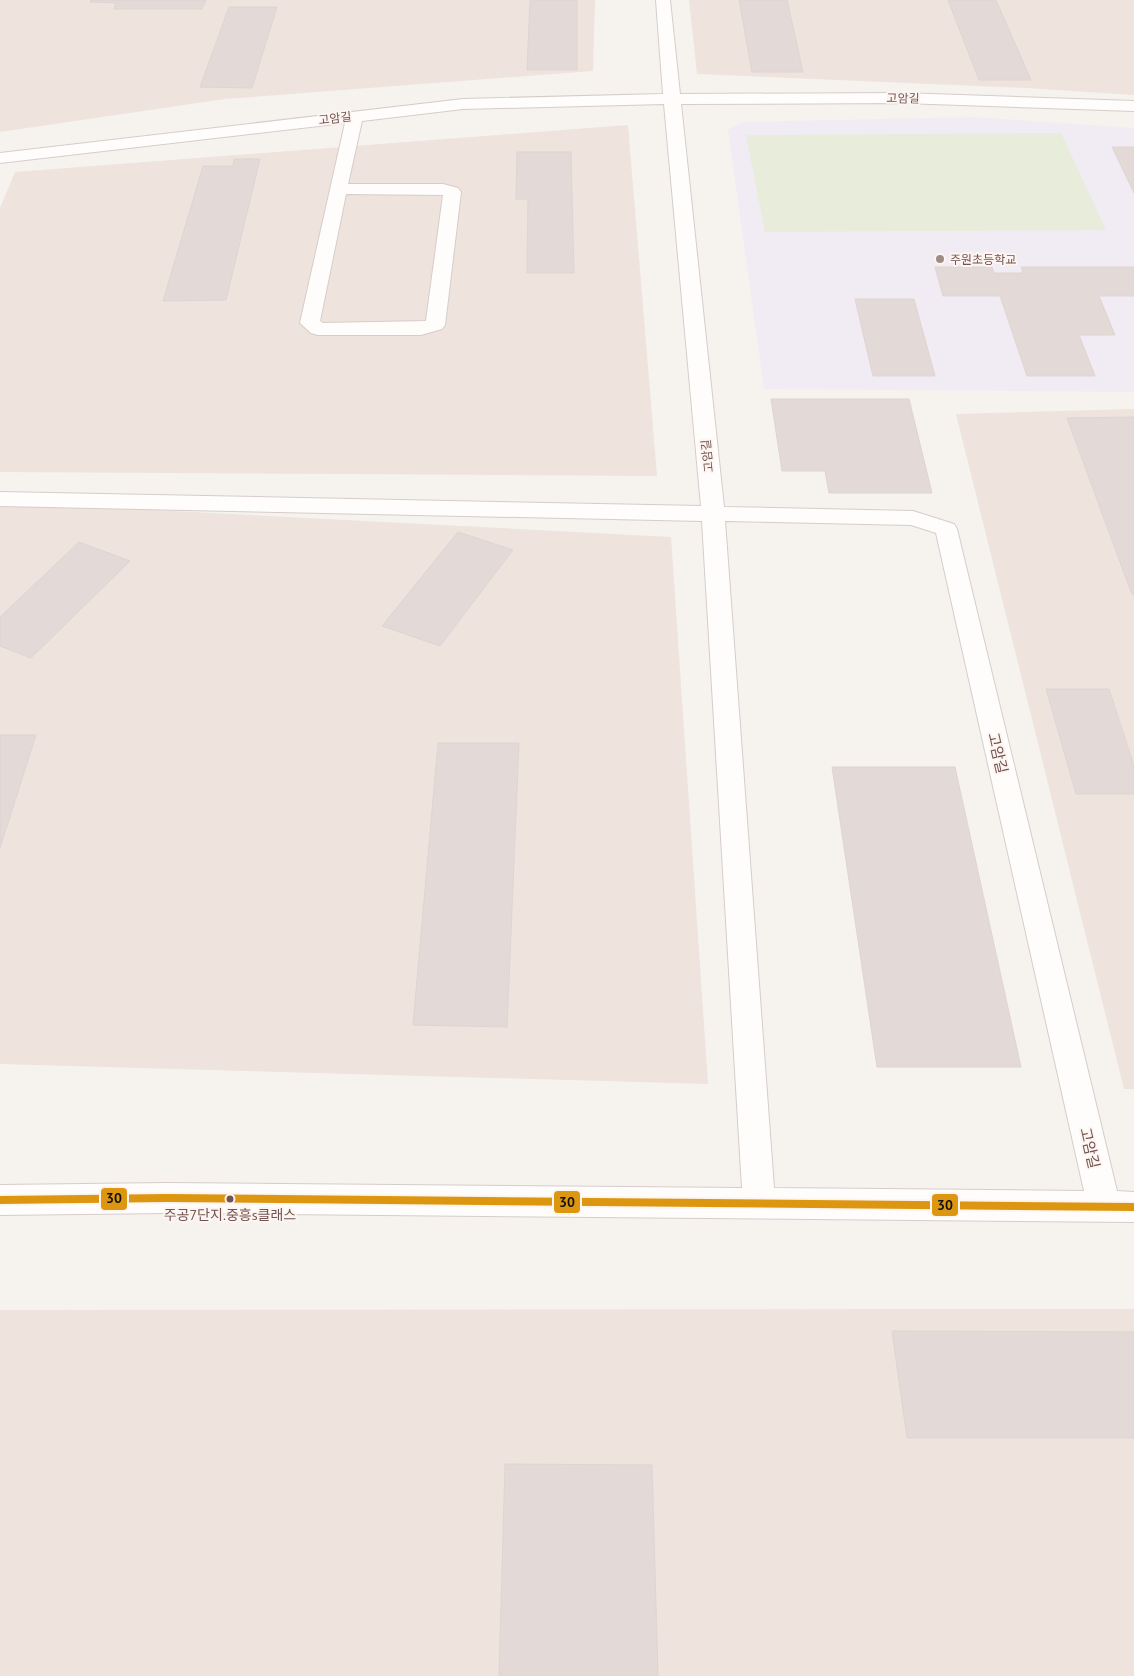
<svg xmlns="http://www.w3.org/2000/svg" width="1134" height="1676" font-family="'PT Sans','Noto Sans KR',sans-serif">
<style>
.residential{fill:#eee3dd}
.education{fill:#f1ecf3}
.green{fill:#e8ecda}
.building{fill:#e3d9d6;stroke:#dfd4d1}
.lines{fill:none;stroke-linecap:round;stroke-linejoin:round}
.minor-casing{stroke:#d6cdca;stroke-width:2}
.minor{fill:#fefdfc;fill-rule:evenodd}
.bus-1-casing{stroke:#fdf5f1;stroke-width:12}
.bus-1{stroke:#dd9610;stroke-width:8}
.poi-dot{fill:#a18b87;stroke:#fdf5f1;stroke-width:2}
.bus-dot{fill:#735450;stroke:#fdf5f1;stroke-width:2}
.labels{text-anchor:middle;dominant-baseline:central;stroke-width:4;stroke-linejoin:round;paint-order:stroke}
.far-street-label{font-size:12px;fill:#735450;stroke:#fdf5f1}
.far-poi-label{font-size:12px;fill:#735450;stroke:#fdf5f1;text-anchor:start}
.bus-label{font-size:14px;fill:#735450;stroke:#fdf5f1}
.street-label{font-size:15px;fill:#735450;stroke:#fdf5f1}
.line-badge{stroke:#fdf5f1;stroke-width:2}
.pale-badge-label{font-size:14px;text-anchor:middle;font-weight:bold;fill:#111}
</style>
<rect width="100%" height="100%" fill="#f6f2ee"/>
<!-- residential -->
<g class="residential">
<polygon points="0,0 595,0 593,71 225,99 0,132"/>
<polygon points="689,0 1134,0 1134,95 1026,88 697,74"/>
<polygon points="628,125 657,476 0,472 0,208 15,172"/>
<polygon points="1134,409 1134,1089 1124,1089 956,414"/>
<polygon points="0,502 671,537 708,1084 0,1064"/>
<polygon points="1134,1309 1134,1676 0,1676 0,1310"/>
</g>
<!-- education -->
<polygon class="education" points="975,117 1134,128 1134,392 764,389 728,130 743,122"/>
<!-- green -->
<polygon class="green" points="1061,133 1106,230 765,232 746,135"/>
<!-- building -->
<g class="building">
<polygon points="91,0 206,0 202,9 114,9 116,3 90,2"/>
<polygon points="530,0 577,0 577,70 527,70"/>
<polygon points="739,0 787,0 803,72 752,72"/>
<polygon points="948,0 996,0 1031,80 979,80"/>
<polygon points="229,7 277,7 252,88 200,87"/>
<polygon points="1112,147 1134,147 1134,193"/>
<polygon points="517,152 571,152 574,273 527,273 528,199 516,199"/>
<polygon points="234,159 260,159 226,300 163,301 203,166 233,166"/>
<polygon points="935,267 992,267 994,273 1023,273 1021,267 1134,267 1134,296 1099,296 1115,335 1079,335 1095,376 1027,376 1000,296 943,296"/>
<polygon points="855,299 914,299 935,376 873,376"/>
<polygon points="771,399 909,399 932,493 829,493 825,471 782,471"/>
<polygon points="1134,417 1134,596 1131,592 1067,418"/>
<polygon points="458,532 513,550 440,646 382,626"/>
<polygon points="79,542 130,561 31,658 0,646 0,617"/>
<polygon points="1046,689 1109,689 1134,766 1134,794 1076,794"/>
<polygon points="0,735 36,735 0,848"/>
<polygon points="438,743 519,743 507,1027 413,1025"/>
<polygon points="832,767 955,767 1021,1067 877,1067"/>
<polygon points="892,1331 1134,1332 1134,1438 907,1438"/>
<polygon points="505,1464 652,1465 658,1676 499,1676"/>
</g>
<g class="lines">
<!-- minor casing -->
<g class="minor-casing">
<path id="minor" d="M656,0H670L680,94L903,93L1134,101V111L903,103L681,104L724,507L913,511L954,524L957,529L1117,1191L1134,1192V1222L167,1213L0,1215V1185L167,1183L742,1188L702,521L0,506V492L701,506L664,104L463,109L362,121L348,184H443L458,188L461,192L445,325L442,329L421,335H318L311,333L300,323L345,123L0,163V153L463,99L663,94ZM346,194L443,195L426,321L323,323L320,321ZM725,521L911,525L936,533L1084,1191L774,1188Z"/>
</g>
<!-- minor -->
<use href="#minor" class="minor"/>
<!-- bus-1 casing -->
<g class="bus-1-casing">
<polyline id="bus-1" points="0,1200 167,1198 1134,1207"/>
</g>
<!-- bus-1 -->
<use href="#bus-1" class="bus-1"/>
</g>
<!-- markers -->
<circle class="poi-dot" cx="940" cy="259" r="5"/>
<circle class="bus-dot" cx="230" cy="1199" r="4.5"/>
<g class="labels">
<!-- far-street labels -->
<g class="far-street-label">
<text transform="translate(903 98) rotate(1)">고암길</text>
<text transform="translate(335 118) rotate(-7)">고암길</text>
<text transform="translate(707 456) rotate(-96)">고암길</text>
</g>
<!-- far-poi labels -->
<g class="far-poi-label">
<text x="950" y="259">주원초등학교</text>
</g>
<!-- bus labels -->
<g class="bus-label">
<text x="230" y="1215">주공7단지.중흥s클래스</text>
</g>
<!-- street labels -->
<g class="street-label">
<text transform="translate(998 753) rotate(77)">고암길</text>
<text transform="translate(1090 1148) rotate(77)">고암길</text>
</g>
</g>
<g class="line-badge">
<rect x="100" y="1187" width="28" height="24" rx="5" fill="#dd9610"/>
<rect x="553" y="1190" width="28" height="24" rx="5" fill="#dd9610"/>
<rect x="931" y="1193" width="28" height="24" rx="5" fill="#dd9610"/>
</g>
<g class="pale-badge-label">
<text x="114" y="1203">30</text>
<text x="567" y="1207">30</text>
<text x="945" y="1210">30</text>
</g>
</svg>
